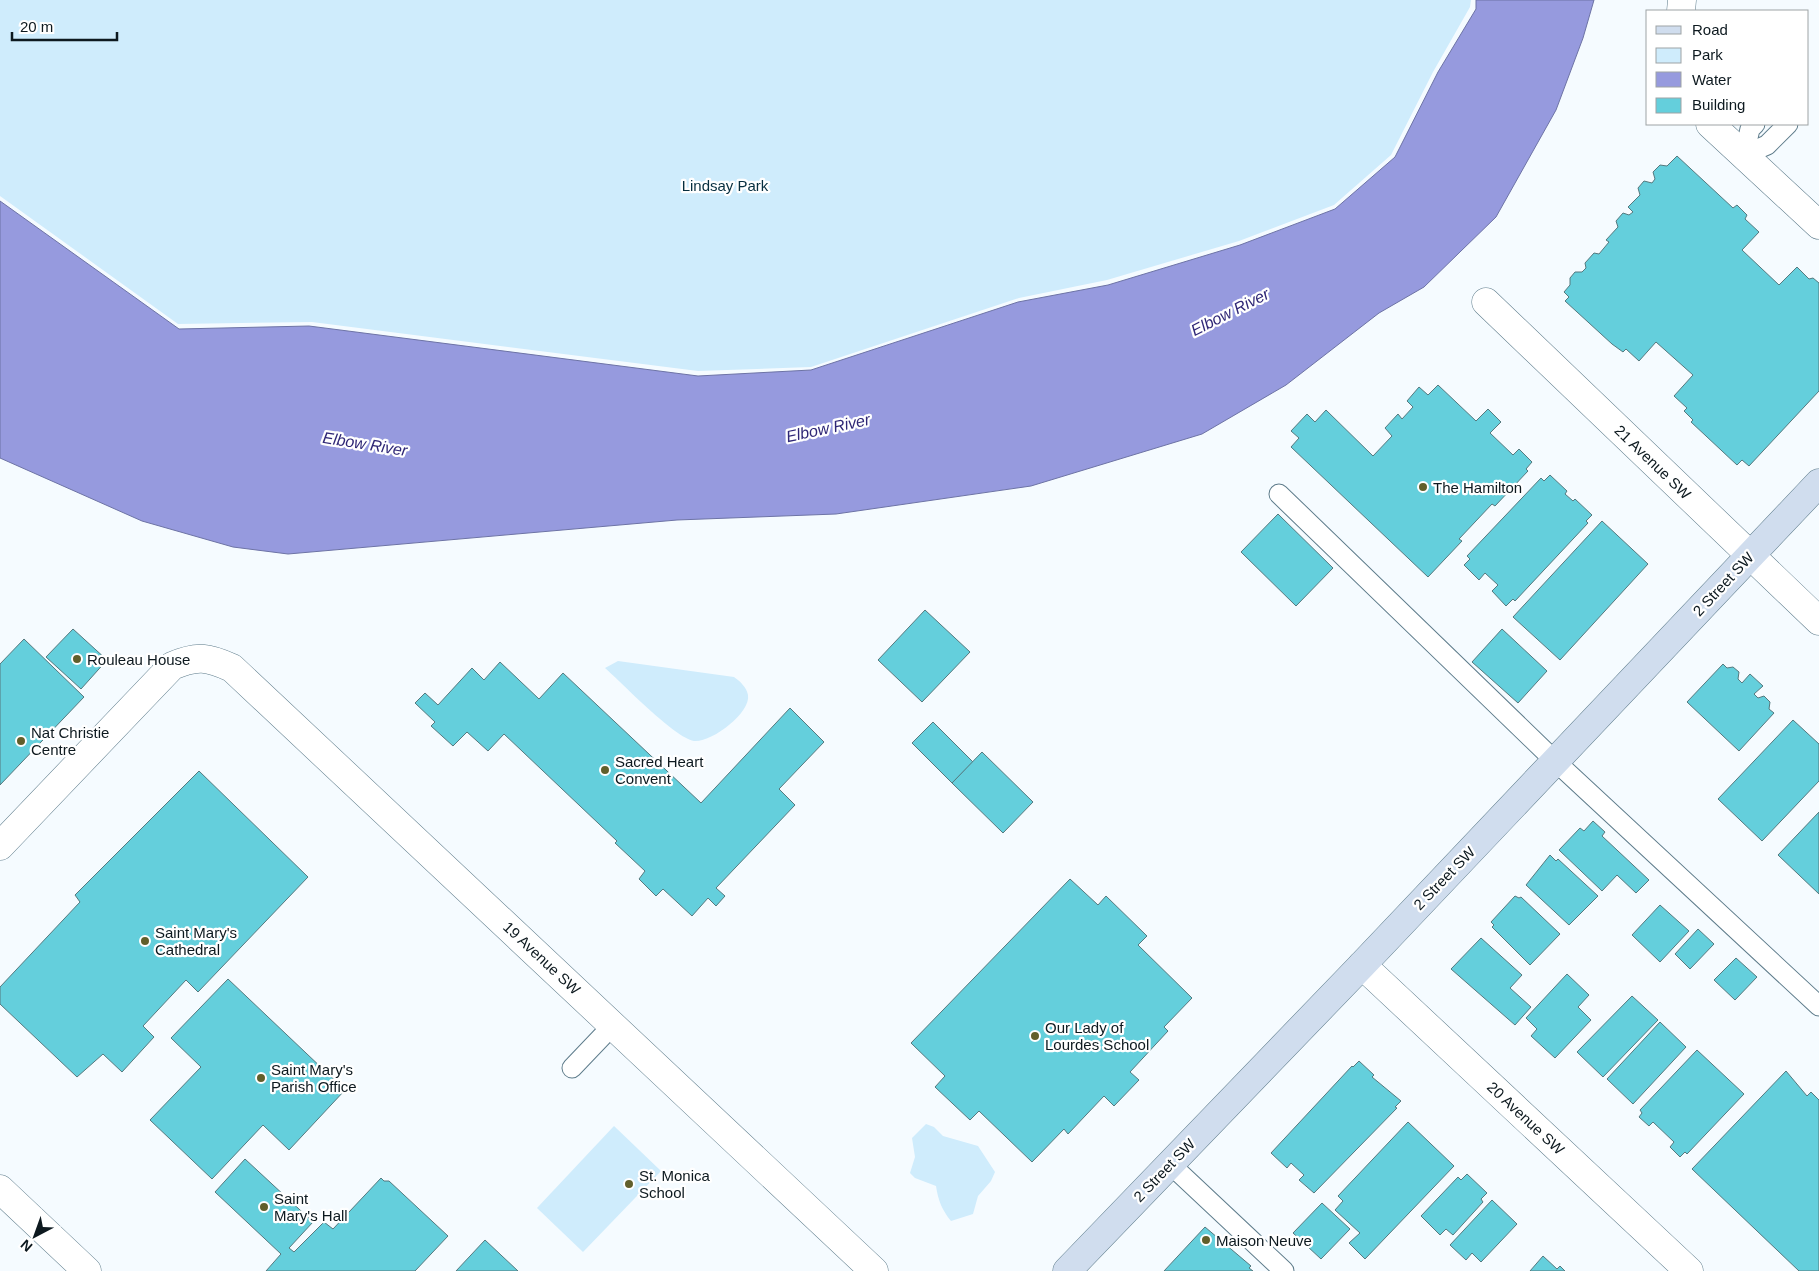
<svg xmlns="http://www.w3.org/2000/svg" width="1819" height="1271" font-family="Helvetica,sans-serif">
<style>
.green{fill:#cfecfc}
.water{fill:#969ade;stroke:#6d73a5}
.building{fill:#64cfdc;stroke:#55797e}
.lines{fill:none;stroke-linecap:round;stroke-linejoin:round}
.lane-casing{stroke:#5e7c8b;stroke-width:21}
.street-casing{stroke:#5e7c8b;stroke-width:29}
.secondary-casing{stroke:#5e7c8b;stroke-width:29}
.lane{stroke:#fff;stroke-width:19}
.street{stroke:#fff;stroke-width:28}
.secondary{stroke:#d0ddee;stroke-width:28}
.poi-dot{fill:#615f2b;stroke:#fff;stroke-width:2}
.labels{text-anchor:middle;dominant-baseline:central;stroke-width:4.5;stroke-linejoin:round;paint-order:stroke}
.park-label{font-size:15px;fill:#062e3f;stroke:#fff}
.street-label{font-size:15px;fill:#0d191f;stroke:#fff}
.poi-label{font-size:15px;fill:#0d191f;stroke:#fff;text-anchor:start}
.water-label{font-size:16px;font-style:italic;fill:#2f2776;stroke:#fff}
</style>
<rect width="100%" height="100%" fill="#f5fbff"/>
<!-- green -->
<g class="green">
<polygon points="0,0 1471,0 1470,7 1433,72 1391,155 1334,205 1239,241 1107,280 1019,298 811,367 698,371 312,322 178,324 0,196"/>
<path d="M618,661L734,677C740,681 747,688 748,695C751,713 711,743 694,741C675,738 622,683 605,668Z"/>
<path d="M926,1124L934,1127L943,1136L978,1146L995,1172L991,1181L978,1196L973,1214L951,1221C942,1210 938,1200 936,1186L915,1178L910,1173L915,1157L912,1138Z"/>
<polygon points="614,1126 661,1171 583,1252 537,1208"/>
</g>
<!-- water -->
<polygon class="water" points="1476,0 1594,0 1583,38 1556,110 1496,217 1424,287 1379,313 1286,385 1202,434 1031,486 836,514 677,520 288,554 233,547 142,521 0,458 0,201 179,329 309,326 698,376 811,370 1018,302 1108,285 1240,245 1335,209 1395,157 1438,72 1476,9"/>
<!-- building -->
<g class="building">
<polygon points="1677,156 1733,208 1737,205 1747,215 1745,219 1759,232 1742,250 1779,285 1797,267 1809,279 1813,278 1819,283 1819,391 1749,466 1742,460 1737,465 1691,422 1693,420 1684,411 1687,408 1674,396 1693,375 1656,342 1639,361 1626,349 1623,352 1612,344 1565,301 1569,297 1564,292 1570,285 1570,278 1575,272 1582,272 1586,268 1585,263 1594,253 1599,254 1609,242 1606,240 1618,227 1616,221 1623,213 1629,215 1633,212 1628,207 1640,195 1638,188 1644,181 1652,183 1655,179 1653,172 1660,165 1667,166"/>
<polygon points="1438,385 1476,421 1488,409 1501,422 1490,433 1513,455 1519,449 1532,462 1526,469 1528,471 1495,506 1492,504 1459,539 1462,541 1428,577 1291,447 1299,438 1291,431 1307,414 1315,422 1326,410 1373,456 1392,436 1385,428 1398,414 1402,419 1413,407 1407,401 1419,387 1428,395"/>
<polygon points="1550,475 1567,491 1565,494 1573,501 1575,499 1592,515 1586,521 1588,523 1515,601 1513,599 1506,606 1492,591 1498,585 1485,573 1479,580 1464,565 1470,559 1467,556 1541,478 1544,481"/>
<polygon points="1278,514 1333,568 1296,606 1241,552"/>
<polygon points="1602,521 1648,564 1560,660 1513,617"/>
<polygon points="925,610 970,652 922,702 878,660"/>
<polygon points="73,629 107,660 81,689 46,657"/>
<polygon points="1502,629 1547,671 1518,703 1472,662"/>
<polygon points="24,639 84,697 0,785 0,664"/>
<polygon points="500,662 539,699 563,673 701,803 790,708 824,742 779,789 795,805 716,888 725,896 716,906 708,898 692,916 663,889 656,896 639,879 645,871 615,843 617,841 504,734 488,751 467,732 453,746 431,726 435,722 415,703 425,693 438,705 472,668 484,680"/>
<polygon points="1723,664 1727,668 1733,667 1739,672 1738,679 1742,683 1750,674 1763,686 1754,694 1758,698 1764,696 1770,702 1769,709 1774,713 1739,751 1687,702"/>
<polygon points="1793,720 1819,744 1819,781 1762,841 1718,799"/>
<polygon points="933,722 973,762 952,783 912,743"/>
<polygon points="982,752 1033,802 1003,833 952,783"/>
<polygon points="199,771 308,877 198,992 186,980 143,1026 154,1037 122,1072 103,1054 77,1077 0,1004 0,987 80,902 75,895"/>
<polygon points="1819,812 1819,894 1778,855"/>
<polygon points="1593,821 1605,832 1602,836 1649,880 1636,893 1617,875 1602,891 1559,850 1580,828 1584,831"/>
<polygon points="1550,855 1556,861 1558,859 1598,896 1569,925 1526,885"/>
<polygon points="1070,879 1098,905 1106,896 1147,936 1138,945 1192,998 1164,1027 1168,1031 1130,1072 1139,1080 1114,1106 1104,1096 1068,1134 1064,1129 1032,1162 979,1111 970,1120 935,1087 945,1076 911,1043"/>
<polygon points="1515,896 1519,898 1521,897 1560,934 1530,965 1492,927 1494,925 1491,922"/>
<polygon points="1660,905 1689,931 1660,962 1632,935"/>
<polygon points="1698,929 1714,944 1690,969 1675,954"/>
<polygon points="1481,938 1522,975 1510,988 1531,1007 1515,1025 1451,969"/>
<polygon points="1736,958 1757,977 1735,1000 1714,980"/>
<polygon points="1567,974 1589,995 1578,1007 1591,1020 1555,1058 1531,1036 1537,1029 1526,1018"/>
<polygon points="228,979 345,1090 289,1150 263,1125 212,1179 150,1120 201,1067 171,1038"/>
<polygon points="1632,996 1658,1020 1603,1077 1577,1052"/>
<polygon points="1660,1022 1686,1047 1633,1104 1607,1079"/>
<polygon points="1697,1050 1744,1094 1687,1154 1685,1152 1680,1157 1670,1147 1674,1142 1653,1122 1649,1126 1639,1117 1642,1113 1640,1110"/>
<polygon points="1359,1061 1374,1075 1372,1077 1401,1101 1395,1107 1397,1108 1314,1193 1299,1180 1304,1175 1291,1163 1287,1168 1271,1153 1352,1066 1353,1067"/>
<polygon points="1786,1071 1807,1096 1811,1092 1819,1100 1819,1271 1799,1271 1692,1169"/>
<polygon points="1408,1122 1454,1166 1365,1259 1349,1243 1360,1233 1335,1210 1343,1201 1338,1196"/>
<polygon points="245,1159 313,1222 289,1248 294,1252 324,1222 333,1229 381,1178 384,1181 389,1181 448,1236 415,1271 266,1271 281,1254 215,1192"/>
<polygon points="1467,1174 1487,1193 1481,1199 1483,1202 1453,1235 1446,1229 1440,1235 1421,1216 1458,1177 1461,1180"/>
<polygon points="1492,1200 1517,1224 1481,1262 1472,1253 1466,1260 1450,1245"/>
<polygon points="1322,1203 1350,1229 1321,1259 1293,1233"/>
<polygon points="1205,1227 1251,1266 1249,1268 1253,1271 1164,1271"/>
<polygon points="485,1240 518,1271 456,1271"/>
<polygon points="1543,1256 1557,1269 1560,1266 1565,1271 1530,1271"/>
</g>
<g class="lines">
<!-- lane casing -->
<g class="lane-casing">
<g id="lane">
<polyline points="1744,155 1767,145 1788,124"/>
<polyline points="1744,155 1750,129 1755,124"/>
<polyline points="1279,494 1555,761 1819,1006"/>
<polyline points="572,1068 613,1025"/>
<polyline points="1170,1164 1284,1271"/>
</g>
</g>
<!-- street casing -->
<g class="street-casing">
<g id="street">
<polyline points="1681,11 1682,0"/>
<polyline points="1710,124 1819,225"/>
<polyline points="1486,302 1819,621"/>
<path d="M0,846L172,666C197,655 208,657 232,668L874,1271"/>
<polyline points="1362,965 1689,1271"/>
<polyline points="0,1189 87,1271"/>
</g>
</g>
<!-- secondary casing -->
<g class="secondary-casing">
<polyline id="secondary" points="1067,1271 1362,965 1819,483"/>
</g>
<!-- lane -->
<use href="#lane" class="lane"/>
<!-- street -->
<use href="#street" class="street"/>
<!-- secondary -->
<use href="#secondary" class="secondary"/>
</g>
<!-- markers -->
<g class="poi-dot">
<circle cx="1423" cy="487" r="5"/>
<circle cx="77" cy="659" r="5"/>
<circle cx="21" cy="741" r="5"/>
<circle cx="605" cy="770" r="5"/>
<circle cx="145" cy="941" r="5"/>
<circle cx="1035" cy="1036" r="5"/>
<circle cx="261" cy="1078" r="5"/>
<circle cx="629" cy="1184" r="5"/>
<circle cx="264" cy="1207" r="5"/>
<circle cx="1206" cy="1240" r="5"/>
</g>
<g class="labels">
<!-- park labels -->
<g class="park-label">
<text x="725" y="185">Lindsay Park</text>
</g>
<!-- street labels -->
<g class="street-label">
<text transform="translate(1653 462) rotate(44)">21 Avenue SW</text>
<text transform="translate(1723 584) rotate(-47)">2 Street SW</text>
<text transform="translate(1444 878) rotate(-46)">2 Street SW</text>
<text transform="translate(542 958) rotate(43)">19 Avenue SW</text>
<text transform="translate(1526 1118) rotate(43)">20 Avenue SW</text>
<text transform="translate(1164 1170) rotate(-46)">2 Street SW</text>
</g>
<!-- poi labels -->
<g class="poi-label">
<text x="1433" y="487">The Hamilton</text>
<text x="87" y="659">Rouleau House</text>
<text x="31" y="732">Nat Christie<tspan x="31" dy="17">Centre</tspan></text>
<text x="615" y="761">Sacred Heart<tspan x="615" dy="17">Convent</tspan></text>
<text x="155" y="932">Saint Mary's<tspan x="155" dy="17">Cathedral</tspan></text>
<text x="1045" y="1027">Our Lady of<tspan x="1045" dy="17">Lourdes School</tspan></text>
<text x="271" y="1069">Saint Mary's<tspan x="271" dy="17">Parish Office</tspan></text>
<text x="639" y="1175">St. Monica<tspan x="639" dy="17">School</tspan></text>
<text x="274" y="1198">Saint<tspan x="274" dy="17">Mary's Hall</tspan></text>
<text x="1216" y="1240">Maison Neuve</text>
</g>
<!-- water labels -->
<g class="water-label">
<text transform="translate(1230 312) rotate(-27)">Elbow River</text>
<text transform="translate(828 428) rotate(-12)">Elbow River</text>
<text transform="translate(365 444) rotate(9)">Elbow River</text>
</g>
</g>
<!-- legend -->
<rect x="1646" y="10" width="162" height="115" fill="#ffffff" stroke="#9ea3a5"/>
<rect x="1656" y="26" width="25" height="8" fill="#d0ddee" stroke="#9ea3a5"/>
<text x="1692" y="35" font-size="15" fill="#0d191f">Road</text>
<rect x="1656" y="48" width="25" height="15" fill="#cfecfc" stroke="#9ea3a5"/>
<text x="1692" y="60" font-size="15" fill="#0d191f">Park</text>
<rect x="1656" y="72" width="25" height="15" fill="#969ade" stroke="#9ea3a5"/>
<text x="1692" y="85" font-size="15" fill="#0d191f">Water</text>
<rect x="1656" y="98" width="25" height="15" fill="#64cfdc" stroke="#9ea3a5"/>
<text x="1692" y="110" font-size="15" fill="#0d191f">Building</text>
<!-- north arrow -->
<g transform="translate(35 1236) rotate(221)" stroke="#ffffff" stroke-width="4" paint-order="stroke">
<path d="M0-4L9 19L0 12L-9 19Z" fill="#0d191f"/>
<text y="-8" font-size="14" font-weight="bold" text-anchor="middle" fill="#0d191f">N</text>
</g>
<!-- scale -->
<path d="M12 32v8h105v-8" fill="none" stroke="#0d191f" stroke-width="2.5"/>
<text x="20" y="32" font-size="15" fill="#0d191f" stroke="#ffffff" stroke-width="4" paint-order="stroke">20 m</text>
</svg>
